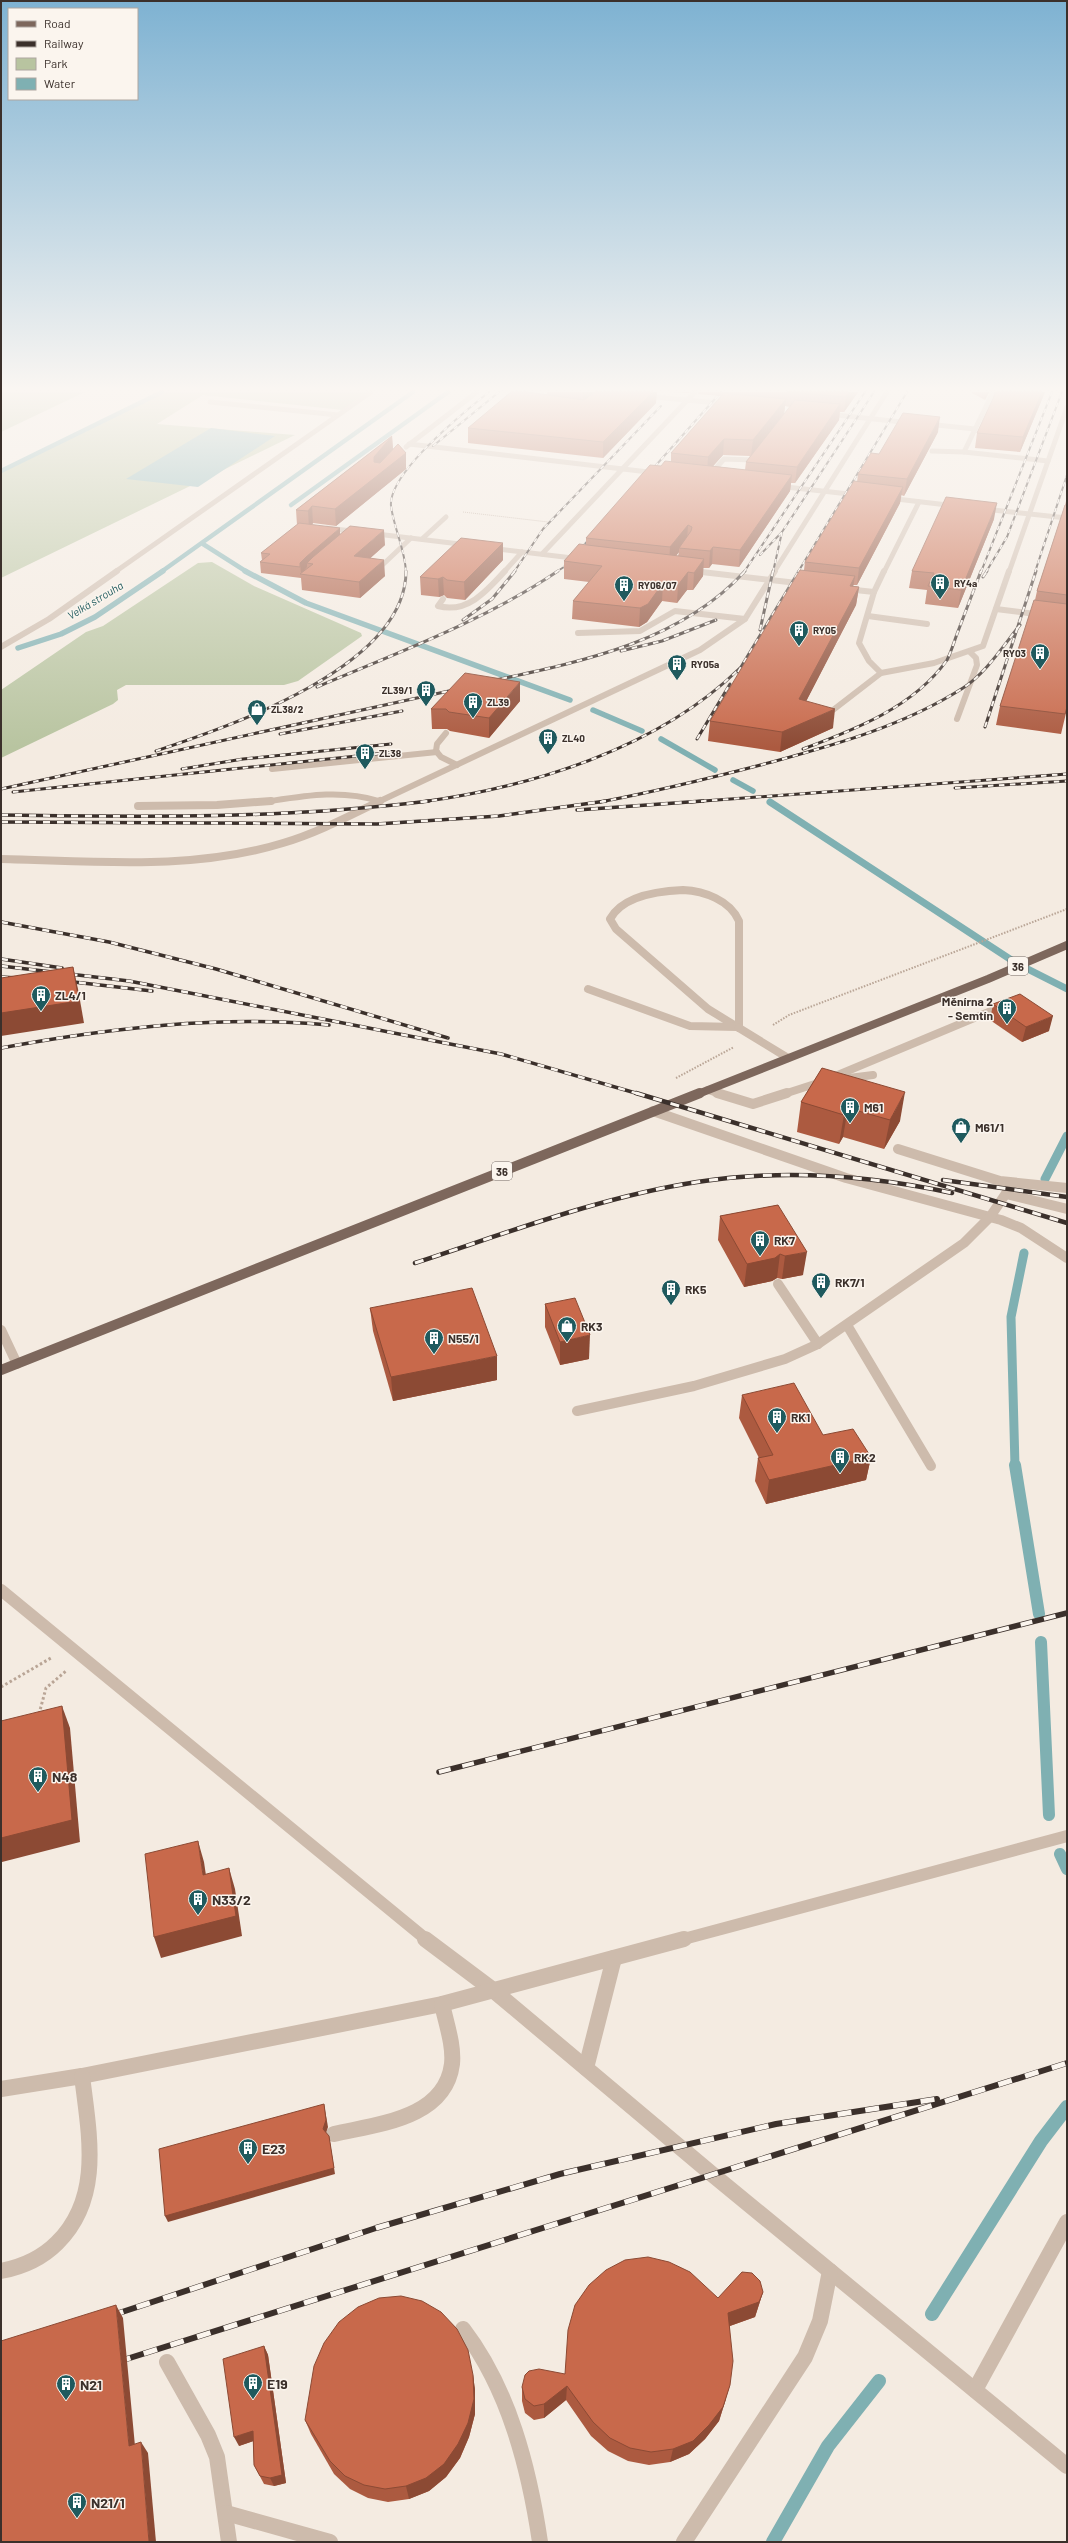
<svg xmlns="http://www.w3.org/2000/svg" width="1068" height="2543" font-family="Barlow,sans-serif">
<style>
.green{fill:#b8c4a0}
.water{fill:#7fb0b2}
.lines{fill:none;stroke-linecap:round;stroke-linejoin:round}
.stream-far5{stroke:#7fb0b2;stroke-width:4.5}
.stream-far4{stroke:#7fb0b2;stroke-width:5.5}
.stream-far3{stroke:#7fb0b2;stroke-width:7}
.stream-far2{stroke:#7fb0b2;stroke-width:9}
.stream-far1{stroke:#7fb0b2;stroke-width:12}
.stream{stroke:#7fb0b2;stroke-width:14}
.path-far2{stroke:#b9a596;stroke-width:1;stroke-dasharray:1 1;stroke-linecap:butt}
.path-far1{stroke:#b9a596;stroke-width:2;stroke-dasharray:1.5 1.5;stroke-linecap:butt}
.path{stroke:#b9a596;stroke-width:3;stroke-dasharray:2.5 2.5;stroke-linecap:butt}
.minor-far5{stroke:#cdbbac;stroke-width:5}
.minor-far4{stroke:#cdbbac;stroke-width:6}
.minor-far3{stroke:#cdbbac;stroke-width:8}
.minor-far2{stroke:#cdbbac;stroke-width:10}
.minor-far1{stroke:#cdbbac;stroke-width:12}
.minor{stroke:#cdbbac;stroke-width:16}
.major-far1{stroke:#7d675c;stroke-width:8}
.major{stroke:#7d675c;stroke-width:10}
.rail-far5-casing{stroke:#3b302b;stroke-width:2}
.rail-far4-casing{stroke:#3b302b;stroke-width:3}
.rail-far3-casing{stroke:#3b302b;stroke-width:3.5}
.rail-far2-casing{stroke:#3b302b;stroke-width:4.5}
.rail-far1-casing{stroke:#3b302b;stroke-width:5.5}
.rail-casing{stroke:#3b302b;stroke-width:6}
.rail-far5{stroke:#fbf5ee;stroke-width:1.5;stroke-dasharray:4.5;stroke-linecap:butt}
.rail-far4{stroke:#fbf5ee;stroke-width:2;stroke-dasharray:5.5;stroke-linecap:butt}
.rail-far3{stroke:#fbf5ee;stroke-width:2.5;stroke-dasharray:7;stroke-linecap:butt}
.rail-far2{stroke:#fbf5ee;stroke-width:3;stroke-dasharray:9;stroke-linecap:butt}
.rail-far1{stroke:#fbf5ee;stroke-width:4;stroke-dasharray:12;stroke-linecap:butt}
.rail{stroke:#fbf5ee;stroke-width:5;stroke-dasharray:14;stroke-linecap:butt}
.wall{fill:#ac5a40;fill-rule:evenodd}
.shaded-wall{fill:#8c4a34}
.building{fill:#c8694b;stroke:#8c4a34}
.labels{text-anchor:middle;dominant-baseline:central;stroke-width:3;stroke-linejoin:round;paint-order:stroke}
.far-poi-label{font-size:10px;font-weight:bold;fill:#3b302b;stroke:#fbf5ee;text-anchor:start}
.far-water-label{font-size:11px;font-style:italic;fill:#1f5a5e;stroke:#fbf5ee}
.shield{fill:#fbf5ee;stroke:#756b66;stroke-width:1}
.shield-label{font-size:11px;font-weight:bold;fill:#3b302b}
.poi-label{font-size:12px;font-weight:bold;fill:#3b302b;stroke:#fbf5ee;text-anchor:start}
.near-poi-label{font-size:14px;font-weight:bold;fill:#3b302b;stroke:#fbf5ee;text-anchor:start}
</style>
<rect width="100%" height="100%" fill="#f4ebe1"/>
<!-- green -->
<g class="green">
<polygon points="1,392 85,392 1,432"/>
<polygon points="165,392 367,392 343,410 203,395 157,424 295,435 1,578 1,471"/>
<polygon points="212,562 254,586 361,633 362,636 298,681 284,685 126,685 117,690 118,700 113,704 1,758 1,690 86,632 103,626 198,563"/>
</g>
<!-- water -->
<polygon class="water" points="211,428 275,436 198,487 126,479"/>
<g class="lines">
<!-- stream-far5 -->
<g class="stream-far5">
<polyline points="1,471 162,392"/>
<polyline points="291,505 448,392"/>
<polyline points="203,544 247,572"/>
<polyline points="161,572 413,392"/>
</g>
<!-- stream-far4 -->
<g class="stream-far4">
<polyline points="245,571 306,603 570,700"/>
<polyline points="18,648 61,634 95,617 163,571"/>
<polyline points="593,710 642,731"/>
<polyline points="661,739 715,770"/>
<polyline points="733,780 753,791"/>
</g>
<!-- stream-far3 -->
<polyline class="stream-far3" points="770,802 1016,963 1067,989"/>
<!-- stream-far2 -->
<g class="stream-far2">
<polyline points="1045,1179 1067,1136"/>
<polyline points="1015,1466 1011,1317 1024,1253"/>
</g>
<!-- stream-far1 -->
<g class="stream-far1">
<polyline points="1015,1465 1039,1614"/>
<polyline points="1041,1642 1049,1815"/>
<polyline points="1060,1854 1067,1869"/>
</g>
<!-- stream -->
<g class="stream">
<polyline points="932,2314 1041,2141 1067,2107"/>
<polyline points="773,2542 828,2446 879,2381"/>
</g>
<!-- path-far2 -->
<polyline class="path-far2" points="463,512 548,522"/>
<!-- path-far1 -->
<g class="path-far1">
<polyline points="773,1025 789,1015 1067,909"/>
<polyline points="676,1078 734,1047"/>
</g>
<!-- path -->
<g class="path">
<polyline points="1,1687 51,1658"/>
<polyline points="39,1714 46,1688 66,1671"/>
</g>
<!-- minor-far5 -->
<g class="minor-far5">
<polyline points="993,392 964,452 1048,461"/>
<polyline points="644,396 728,404"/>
<polyline points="210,402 338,415"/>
<polyline points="827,414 911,423"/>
<polyline points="927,424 975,429"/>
<polyline points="409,444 657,473"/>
<polyline points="406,447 477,392"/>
<polyline points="932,451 964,452"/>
<polyline points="709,476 724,459 753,460"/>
<polyline points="777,486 858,495"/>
<polyline points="888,498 956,506"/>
<polyline points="984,509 1067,518"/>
<polyline points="327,528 468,545"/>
<polyline points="422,539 446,517"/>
<polyline points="490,548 581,559"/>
<polyline points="542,554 695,392"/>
<polyline points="691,571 702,572"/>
<polyline points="115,572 371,392"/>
<polyline points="375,572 411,538"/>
<polyline points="504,572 522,552"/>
<polyline points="774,572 887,392"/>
<polyline points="884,572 919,502"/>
<polyline points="1009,572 1067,407"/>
</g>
<!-- minor-far4 -->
<g class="minor-far4">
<polyline points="693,571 806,584"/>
<polyline points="846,589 874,592 859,643 869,661 881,673"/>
<polyline points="874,592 884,571"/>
<path d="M443,599L438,606C467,614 487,591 505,571"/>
<polyline points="996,609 1067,618"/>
<polyline points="868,616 927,624"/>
<polyline points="578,633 640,631 675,611 745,619"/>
<polyline points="1,647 49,619 117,571"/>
<polyline points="824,717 881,673 934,663 983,646 1009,571"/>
<polyline points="957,719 977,665 976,658 970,652"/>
<polyline points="446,733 437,744 436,751 441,757 457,765"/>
<polyline points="272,769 437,752"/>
<path d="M264,802C304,796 340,789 379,801"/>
<polyline points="378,802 700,650 745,619 775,571"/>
</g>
<!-- minor-far3 -->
<g class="minor-far3">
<polyline points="138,806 217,805 271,801"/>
<path d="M1,859C95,861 192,871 283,843C317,833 349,816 380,801"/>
<path d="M683,890C704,891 730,900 739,921V1028L708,1009L616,929L610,919C623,895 659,891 683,890Z"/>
<polyline points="588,989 690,1026 737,1027"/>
<polyline points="739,1028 788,1058"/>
<polyline points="841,1079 873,1075"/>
<polyline points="708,1090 721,1094"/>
<polyline points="784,1094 821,1082 1003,1006"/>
</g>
<!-- minor-far2 -->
<g class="minor-far2">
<polyline points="717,1093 753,1104 787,1093"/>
<polyline points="653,1111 846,1178 1001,1220 1021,1228 1067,1258"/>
<polyline points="898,1149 1000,1181 1067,1188"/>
<polyline points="1006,1194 1067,1209"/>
<polyline points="778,1284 818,1344"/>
<polyline points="847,1325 931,1466"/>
<polyline points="1,1330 17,1364"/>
<polyline points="577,1411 694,1386 785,1359 818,1344 964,1243 990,1217 1013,1183"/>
</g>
<!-- minor-far1 -->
<g class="minor-far1">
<polyline points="1,1590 427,1940"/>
<polyline points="680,1940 1067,1836"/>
</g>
<!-- minor -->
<g class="minor">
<polyline points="425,1939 493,1990 712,2174 1067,2466"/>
<polyline points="586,2068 614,1958"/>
<polyline points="1,2089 82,2076 442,2004 684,1939"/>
<path d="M334,2134C377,2124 445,2119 452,2064C454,2045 446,2023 442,2004"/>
<path d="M1,2271C22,2267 42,2258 57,2243C103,2198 89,2134 82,2076"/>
<path d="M463,2329C509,2389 529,2468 540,2542"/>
<polyline points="167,2362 208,2435 217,2457 229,2542"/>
<polyline points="975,2390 1067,2222"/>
<polyline points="226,2513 330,2542"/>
<polyline points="684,2542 805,2357 820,2321 830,2271"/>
</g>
<!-- major-far1 -->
<polyline class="major-far1" points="698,1094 988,979 1067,945"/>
<!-- major -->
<polyline class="major" points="1,1370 700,1093"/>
<!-- rail-far5 casing -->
<g class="rail-far5-casing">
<g id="rail-far5">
<polyline points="433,446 499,392"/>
<polyline points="649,473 721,392"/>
<polyline points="760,555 782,532 874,392"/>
<path d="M406,572C405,549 394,529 391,506C388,473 464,412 489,392"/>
<polyline points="514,572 543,529 661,406"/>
<polyline points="556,572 564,567 594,534"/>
<polyline points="744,572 865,392"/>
<polyline points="773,572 782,532"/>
<polyline points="798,572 907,392"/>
<polyline points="981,572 1052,392"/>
<polyline points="986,572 1007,537 1062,392"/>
<polyline points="1035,572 1067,475"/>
</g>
</g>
<!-- rail-far4 casing -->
<g class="rail-far4-casing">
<g id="rail-far4">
<polyline points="983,577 987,571"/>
<polyline points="463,620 492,599 515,571"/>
<polyline points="760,630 773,571"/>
<polyline points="621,651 662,641 716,620"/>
<polyline points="738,672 799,571"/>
<path d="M491,681C580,662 681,642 745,571"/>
<path d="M317,687C399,652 484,621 558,571"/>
<polyline points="985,727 1036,571"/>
<polyline points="280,734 402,711"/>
<polyline points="697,739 730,684"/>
<path d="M803,749C854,730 914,707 947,660C951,652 954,642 957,634C965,613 973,592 981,571"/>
<path d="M156,751C230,726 406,667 406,571"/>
<polyline points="182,769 243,759 391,744"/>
<polyline points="955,788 1067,781"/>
<polyline points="1,789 458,689"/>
<polyline points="13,792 395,752"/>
<path d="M421,802C532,787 659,748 740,668"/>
<path d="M600,802C658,791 715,777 772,762C838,744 905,725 963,688C986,673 1003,646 1020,625"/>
<polyline points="690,802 1067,774"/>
</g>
</g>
<!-- rail-far3 casing -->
<g class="rail-far3-casing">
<g id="rail-far3">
<polyline points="577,810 703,801"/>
<path d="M1,815C144,817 286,819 429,801"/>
<polyline points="1,822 377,824 499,816 606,801"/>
<polyline points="1,922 109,942 216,969 448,1038"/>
<polyline points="1,959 62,968"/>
<polyline points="1,966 129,981 501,1054 639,1094"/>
<polyline points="1,977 17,978"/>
<polyline points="65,981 152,991"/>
<path d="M1,1048C110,1028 218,1015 329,1025"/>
</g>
</g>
<!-- rail-far2 casing -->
<g class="rail-far2-casing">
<g id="rail-far2">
<polyline points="636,1093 1067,1223"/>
<polyline points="943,1180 1067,1197"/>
<path d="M415,1263C507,1233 600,1197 697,1182C782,1169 868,1175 952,1193"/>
</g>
</g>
<!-- rail-far1 casing -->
<g class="rail-far1-casing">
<polyline id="rail-far1" points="439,1772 1067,1613"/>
</g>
<!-- rail casing -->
<g class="rail-casing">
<g id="rail">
<polyline points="110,2316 376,2228 560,2174 776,2124 937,2099"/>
<polyline points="117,2362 1067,2063"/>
</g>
</g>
<!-- rail-far5 -->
<use href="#rail-far5" class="rail-far5"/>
<!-- rail-far4 -->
<use href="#rail-far4" class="rail-far4"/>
<!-- rail-far3 -->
<use href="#rail-far3" class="rail-far3"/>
<!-- rail-far2 -->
<use href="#rail-far2" class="rail-far2"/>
<!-- rail-far1 -->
<use href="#rail-far1" class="rail-far1"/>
<!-- rail -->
<use href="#rail" class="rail"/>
</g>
<!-- wall -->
<g class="wall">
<polygon points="547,392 594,392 656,403 603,458 468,443 468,428 547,394"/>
<polygon points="673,392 691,392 688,393"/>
<path d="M699,392H858L844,412H840L839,420L795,483H791L790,491L739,567L712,564L709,568H703V576L693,590H687L677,603L662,601L647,622L639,627L572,619L573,601L589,582L564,579V561L586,545V538L661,466L671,462V453L721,396L698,394ZM785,406L790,407L784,414ZM723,455L750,456L746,462L745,470L713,466ZM679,552L678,556H676Z"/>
<polygon points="972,392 989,392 985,400 972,393"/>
<polygon points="994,392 1045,392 1020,452 975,448 977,433 993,400"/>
<polygon points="938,432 904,496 901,495 900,503 857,585 853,585 853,586 859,587 856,605 806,701 833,728 780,752 708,741 710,721 804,570 805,562 857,482 858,474 879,454"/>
<polygon points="392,436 393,449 406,453 406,469 336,526 313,523 312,525 340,534 385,545 370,558 385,576 360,598 302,590 301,578 261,573 260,562 262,560 261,553 297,525 296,510"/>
<polygon points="1067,497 1067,709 1061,734 996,725 1000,706 1035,600 1037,591 1065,505"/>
<polygon points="994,519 958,608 925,604 927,590 909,588 912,571"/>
<polygon points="503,560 465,600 447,598 444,595 439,597 421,595 420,577"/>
<polygon points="520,701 489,738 450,731 447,729 432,729 431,709"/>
<polygon points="993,1004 1049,1031 1022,1042 990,1020"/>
<polygon points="822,1068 900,1121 884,1149 843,1137 839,1144 797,1132 801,1102"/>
<polygon points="778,1205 803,1275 782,1279 777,1278 772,1281 744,1287 718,1240 720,1216"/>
<polygon points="545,1304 589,1359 560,1365 545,1327"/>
<polygon points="370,1308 497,1380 393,1401 373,1331"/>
<polygon points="742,1395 823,1435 871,1457 866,1480 766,1504 755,1481 758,1458 759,1458 739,1418"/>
<polygon points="763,2292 755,2317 730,2326 726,2399 719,2421 705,2439 689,2454 670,2462 649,2465 628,2461 608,2451 591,2436 566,2400 544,2418 534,2420 525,2413 522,2401 522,2387 565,2374 718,2298"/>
<polygon points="264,2346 268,2355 286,2483 274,2486 264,2484 254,2465 253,2441 239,2446"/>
<polygon points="473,2375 475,2390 475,2414 469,2437 460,2458 446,2477 429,2491 409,2499 388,2502 368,2498 350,2489 334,2474 311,2434 305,2420"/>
</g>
<!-- shaded-wall -->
<g class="shaded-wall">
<polygon points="583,392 594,392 594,397 583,407"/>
<polygon points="653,392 657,392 656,403 603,458 603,442"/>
<polygon points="849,392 858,392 844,412 846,397"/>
<polygon points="986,392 989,392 985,400"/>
<polygon points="1042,392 1045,392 1020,452 1023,437"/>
<polygon points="786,399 784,414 751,456 753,440"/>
<polygon points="840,404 839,420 795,483 797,467"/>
<polygon points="940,417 938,432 904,496 907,479"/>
<polygon points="392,436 393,452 406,453 406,469 336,526 335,509 374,457"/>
<polygon points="724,439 723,455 707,473 708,457"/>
<polygon points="792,475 790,491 739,567 740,550"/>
<polygon points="903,487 900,503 857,585 859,568"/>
<polygon points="997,503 994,519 958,608 961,590"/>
<polygon points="312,506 313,523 309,528 308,511"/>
<polygon points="688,525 687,542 679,548 679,552 669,564 670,547"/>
<polygon points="340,528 340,539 307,563 307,567 301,574 300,563 306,557"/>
<polygon points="384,530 385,545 355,572 354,556"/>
<polygon points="503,543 503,560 465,600 464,582"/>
<polygon points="713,547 712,564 709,568 710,551"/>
<polygon points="704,559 703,576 693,590 694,573"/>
<polygon points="384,560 385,576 360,598 359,582"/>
<polygon points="688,572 687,590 677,603 678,585"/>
<polygon points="855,576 852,594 850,586"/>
<polygon points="443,577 444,595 439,597 438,579"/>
<polygon points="663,583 662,601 647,622 639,627 640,608"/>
<polygon points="859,587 856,605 797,719 799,699"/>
<polygon points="520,682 520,701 489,738 489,718"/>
<polygon points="835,709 833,728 780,752 782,732"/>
<polygon points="73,967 78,989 84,1023 1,1036 1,1013"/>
<polygon points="1053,1016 1049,1031 1022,1042 1026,1027"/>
<polygon points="905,1092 900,1121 884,1149 890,1120"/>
<polygon points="848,1108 843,1137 839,1144 844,1115"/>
<polygon points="807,1252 803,1275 782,1279 785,1256"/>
<polygon points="780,1254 777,1278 772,1281 744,1287 747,1264"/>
<polygon points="590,1335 589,1359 560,1365 560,1342"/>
<polygon points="497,1356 497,1380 393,1401 391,1377"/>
<polygon points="871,1457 866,1480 766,1504 769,1480"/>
<polygon points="62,1706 70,1728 80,1842 2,1862 1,1860 1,1838"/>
<polygon points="198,1841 204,1862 209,1896 203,1875"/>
<polygon points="229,1868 235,1889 242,1936 161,1958 154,1937"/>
<polygon points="324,2104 328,2127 325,2136 323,2129"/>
<polygon points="329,2136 335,2174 168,2222 165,2216"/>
<polygon points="763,2292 755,2317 724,2328 728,2313"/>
<polygon points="116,2305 123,2318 136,2457 129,2446"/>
<polygon points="264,2346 268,2355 286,2483 274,2486 270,2478"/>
<polygon points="473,2375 475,2390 475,2414 469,2437 460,2458 446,2477 429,2491 409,2499 406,2486"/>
<polygon points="730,2385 719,2421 705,2439 689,2454 670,2462 673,2449"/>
<polygon points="567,2386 566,2400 544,2418 544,2404"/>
<polygon points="253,2431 257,2440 239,2446 234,2437"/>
<polygon points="141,2442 148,2453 156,2542 149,2542"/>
</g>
<!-- building -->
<g class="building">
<polygon points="511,392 527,392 584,400 595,392 653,392 603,442 468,428"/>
<polygon points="787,392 849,392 846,397"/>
<polygon points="996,392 1042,392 1023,437 977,433"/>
<polygon points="724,393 786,399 753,440 724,439 708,457 671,453"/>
<polygon points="795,400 840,404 797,467 746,462"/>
<polygon points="903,413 940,417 907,479 858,474 871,453 879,454"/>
<polygon points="392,436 374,457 374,462 380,463 398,444 406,453 335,509 312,506 308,511 296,510"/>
<polygon points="665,461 792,475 740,550 713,547 710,551 679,548 691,531 692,527 688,525 670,547 586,538 650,465 661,466"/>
<polygon points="854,481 903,487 859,568 805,562"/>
<polygon points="946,497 997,503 961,590 928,586 934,573 912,571"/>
<polygon points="1065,505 1067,505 1067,595 1037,591"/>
<polygon points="299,523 340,528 306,557 300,563 300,567 260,562 270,554 261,553"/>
<polygon points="350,526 384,530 354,556 384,560 359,582 300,574 313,564 307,563 313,557"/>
<polygon points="461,538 503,543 464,582 447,580 443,577 438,579 420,577"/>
<polygon points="579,544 704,559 694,573 688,572 678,585 663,583 648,604 640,608 573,601 602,566 564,561"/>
<polygon points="800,570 855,576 850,586 859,587 799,699 835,709 782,732 710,721"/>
<polygon points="1034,600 1067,604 1067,707 1065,714 1000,706"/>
<polygon points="465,673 520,682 489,718 449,712 446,709 431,709"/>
<polygon points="73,967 79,1001 1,1013 1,978"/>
<polygon points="1020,994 1053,1016 1026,1027 993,1004"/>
<polygon points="822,1068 905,1092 890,1120 848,1108 844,1115 801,1102"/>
<polygon points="778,1205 807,1252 785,1256 780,1254 775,1258 747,1264 720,1216"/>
<polygon points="472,1288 497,1356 391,1377 370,1308"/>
<polygon points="575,1298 590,1335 560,1342 545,1304"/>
<polygon points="794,1383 823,1435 853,1429 871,1457 769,1480 758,1458 773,1455 742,1395"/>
<polygon points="62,1706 72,1820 1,1838 1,1721"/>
<polygon points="198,1841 203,1875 229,1868 236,1916 154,1937 145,1854"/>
<polygon points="324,2104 326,2120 323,2129 329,2136 334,2168 165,2216 159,2149"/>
<polygon points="648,2257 669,2262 690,2272 718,2298 742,2272 752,2273 760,2281 763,2292 759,2302 728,2313 733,2361 730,2385 723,2407 709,2425 693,2441 673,2449 651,2452 630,2448 610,2438 593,2422 567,2386 544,2404 534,2406 525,2399 522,2387 525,2375 529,2371 539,2369 565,2374 568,2330 575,2305 589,2285 606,2270 625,2260"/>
<polygon points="401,2296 422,2301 441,2312 457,2329 468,2350 473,2375 474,2399 468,2423 458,2444 444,2464 426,2478 406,2486 385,2489 364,2485 345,2476 330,2461 305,2420 314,2366 324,2343 339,2322 358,2307 379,2298"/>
<polygon points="116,2305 129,2446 141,2442 149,2542 1,2542 1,2341"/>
<polygon points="264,2346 282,2475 270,2478 260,2476 254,2465 253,2431 234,2437 223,2359"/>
</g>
<!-- sky -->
<linearGradient id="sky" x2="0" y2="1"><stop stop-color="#7eb2d2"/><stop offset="0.52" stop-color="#faf6f2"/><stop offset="1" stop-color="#faf6f2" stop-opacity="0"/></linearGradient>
<rect width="1068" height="748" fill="url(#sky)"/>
<!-- icons -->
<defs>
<g id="building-pin" transform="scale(1)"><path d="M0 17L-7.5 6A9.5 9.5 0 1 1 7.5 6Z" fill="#1f5a5e" stroke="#fbf5ee"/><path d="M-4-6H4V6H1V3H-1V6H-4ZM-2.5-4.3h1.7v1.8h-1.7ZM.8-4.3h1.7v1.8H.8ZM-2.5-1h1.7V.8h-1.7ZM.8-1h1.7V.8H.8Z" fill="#fff"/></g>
<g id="shop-pin" transform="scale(1)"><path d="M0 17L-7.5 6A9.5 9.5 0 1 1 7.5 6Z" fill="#1f5a5e" stroke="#fbf5ee"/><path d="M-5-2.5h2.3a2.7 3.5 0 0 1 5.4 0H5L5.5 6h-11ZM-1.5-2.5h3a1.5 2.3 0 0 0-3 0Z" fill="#fff"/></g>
</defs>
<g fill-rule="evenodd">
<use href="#building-pin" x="940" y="583"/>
<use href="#building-pin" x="624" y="585"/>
<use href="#building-pin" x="799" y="630"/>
<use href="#building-pin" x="1040" y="653"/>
<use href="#building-pin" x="677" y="664"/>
<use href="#building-pin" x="426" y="690"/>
<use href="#building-pin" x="473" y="702"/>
<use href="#shop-pin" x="257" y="709"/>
<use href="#building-pin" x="548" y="738"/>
<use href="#building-pin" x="365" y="753"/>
<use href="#building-pin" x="41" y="995"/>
<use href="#building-pin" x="1007" y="1008"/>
<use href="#building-pin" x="850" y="1107"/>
<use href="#shop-pin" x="961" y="1127"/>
<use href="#building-pin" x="760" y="1240"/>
<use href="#building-pin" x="821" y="1282"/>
<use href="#building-pin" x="671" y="1289"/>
<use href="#shop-pin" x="567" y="1326"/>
<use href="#building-pin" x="434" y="1338"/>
<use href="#building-pin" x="777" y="1417"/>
<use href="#building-pin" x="840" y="1457"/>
<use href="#building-pin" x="38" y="1776"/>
<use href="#building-pin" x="198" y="1899"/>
<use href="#building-pin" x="248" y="2148"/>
<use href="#building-pin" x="253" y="2383"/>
<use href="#building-pin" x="66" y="2384"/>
<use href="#building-pin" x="77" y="2502"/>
</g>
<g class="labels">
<!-- far-poi labels -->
<g class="far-poi-label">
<text x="954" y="583">RY4a</text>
<text x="638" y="585">RY06/07</text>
<text x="813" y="630">RY05</text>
<text x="1026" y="653" text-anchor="end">RY03</text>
<text x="691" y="664">RY05a</text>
<text x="412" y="690" text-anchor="end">ZL39/1</text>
<text x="487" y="702">ZL39</text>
<text x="271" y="709">ZL38/2</text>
<text x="562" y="738">ZL40</text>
<text x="379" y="753">ZL38</text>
</g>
<!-- far-water labels -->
<g class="far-water-label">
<text transform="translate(95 600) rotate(-31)">Velká strouha</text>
</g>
<!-- shield labels -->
<g class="shield">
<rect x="1008" y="957" width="20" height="18" rx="3"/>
<rect x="492" y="1162" width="20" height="18" rx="3"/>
</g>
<g class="shield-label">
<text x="1018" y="966">36</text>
<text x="502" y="1171">36</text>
</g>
<!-- poi labels -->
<g class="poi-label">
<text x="55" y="995">ZL4/1</text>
<text x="993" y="1001" text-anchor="end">Měnírna 2<tspan x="993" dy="14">- Semtín</tspan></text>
<text x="864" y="1107">M61</text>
<text x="975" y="1127">M61/1</text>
<text x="774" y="1240">RK7</text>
<text x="835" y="1282">RK7/1</text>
<text x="685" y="1289">RK5</text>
<text x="581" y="1326">RK3</text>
<text x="448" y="1338">N55/1</text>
<text x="791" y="1417">RK1</text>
<text x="854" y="1457">RK2</text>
</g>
<!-- near-poi labels -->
<g class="near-poi-label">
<text x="52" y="1776">N48</text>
<text x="212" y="1899">N33/2</text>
<text x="262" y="2148">E23</text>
<text x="267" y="2383">E19</text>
<text x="80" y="2384">N21</text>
<text x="91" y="2502">N21/1</text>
</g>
</g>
<!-- border -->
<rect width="1068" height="2543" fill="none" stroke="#3b302b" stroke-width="4"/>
<!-- legend -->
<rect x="8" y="8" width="130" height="92" fill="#fbf5ee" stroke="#aea6a0"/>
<rect x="16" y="21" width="20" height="6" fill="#7d675c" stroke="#aea6a0"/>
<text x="44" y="28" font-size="12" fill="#3b302b">Road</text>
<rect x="16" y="41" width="20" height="6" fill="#3b302b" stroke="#aea6a0"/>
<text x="44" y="48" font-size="12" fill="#3b302b">Railway</text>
<rect x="16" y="58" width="20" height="12" fill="#b8c4a0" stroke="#aea6a0"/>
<text x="44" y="68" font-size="12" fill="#3b302b">Park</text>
<rect x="16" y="78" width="20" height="12" fill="#7fb0b2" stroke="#aea6a0"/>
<text x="44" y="88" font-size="12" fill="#3b302b">Water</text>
</svg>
